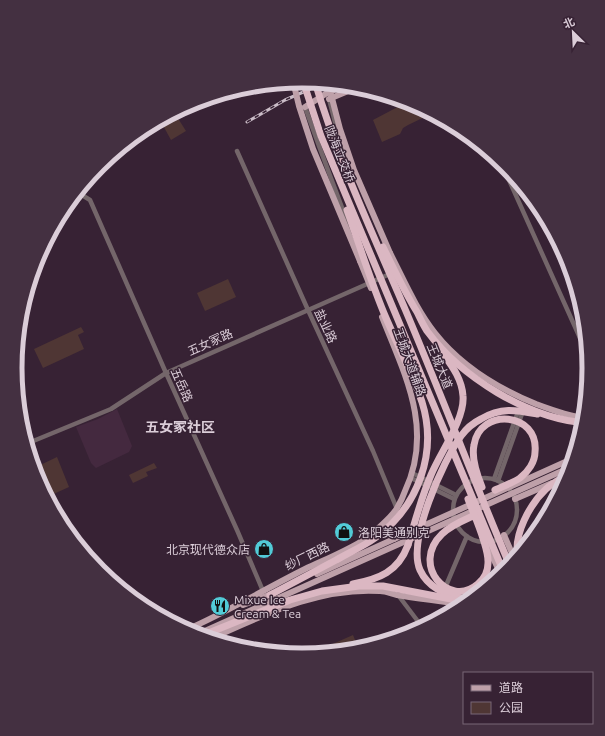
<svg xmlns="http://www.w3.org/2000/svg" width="605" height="736" font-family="Ubuntu,'Noto Sans SC',sans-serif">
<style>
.built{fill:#44293f}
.green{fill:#4f3634}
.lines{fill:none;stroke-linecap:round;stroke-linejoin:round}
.minor{stroke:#74666a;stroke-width:4.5}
.major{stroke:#bea0a9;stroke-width:6}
.highway{stroke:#dbb7c2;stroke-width:7}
.rail-casing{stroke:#cabcc7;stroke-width:3}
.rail{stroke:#372234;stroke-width:1.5;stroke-dasharray:4.5;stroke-linecap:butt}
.major-bridge{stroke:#bea0a9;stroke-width:6}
.highway-bridge{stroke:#dbb7c2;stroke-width:7}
.labels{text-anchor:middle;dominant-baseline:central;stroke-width:3;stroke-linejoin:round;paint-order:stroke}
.street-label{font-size:12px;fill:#dbcdd8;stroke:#372234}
.poi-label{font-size:12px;fill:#dbcdd8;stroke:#372234;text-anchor:start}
.quarter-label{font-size:14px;font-weight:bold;fill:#dbcdd8;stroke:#372234}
.rim{fill:none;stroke:#dbcdd8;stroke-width:5}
</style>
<rect width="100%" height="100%" fill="#372234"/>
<!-- built -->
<polygon class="built" points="117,409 132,446 129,452 96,468 91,463 76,427 98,419"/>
<!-- green -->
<g class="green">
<polygon points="409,101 433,113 408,125 403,128 400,134 382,142 373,120"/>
<polygon points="174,112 186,131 171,140 160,120"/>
<polygon points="228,279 236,297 205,311 197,293"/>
<polygon points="81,327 84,332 78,335 84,349 43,368 34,349"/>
<polygon points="57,457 69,487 47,497 37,478 34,468"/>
<polygon points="154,463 157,468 146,472 148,476 133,483 129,475"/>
<polygon points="353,635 359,650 310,654"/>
</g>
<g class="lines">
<!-- minor -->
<g class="minor">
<polyline points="329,99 337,130 349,162"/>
<polyline points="305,107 319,146 350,229"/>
<polyline points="237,151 308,310 373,451 397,509"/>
<polyline points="500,160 589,358"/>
<polyline points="77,192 90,200 166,373 237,530 263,591"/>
<polyline points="26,444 111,409 166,373 392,273"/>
<polyline points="412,473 456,495"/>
<polyline points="411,478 454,499"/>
<circle cx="485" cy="510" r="32"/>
<polyline points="494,479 519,409"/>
<polyline points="498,481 523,411"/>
<polyline points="445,588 467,536"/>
<polyline points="398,595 423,628"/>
</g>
<!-- major -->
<g class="major">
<polyline points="329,99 360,86"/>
<polyline points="305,107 327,93 345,85"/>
<path d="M390,253C404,280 416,309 435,333C461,366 497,388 536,404C552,410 568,416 585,418"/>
<polyline points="360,261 371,288"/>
<polyline points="515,499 552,483"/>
<polyline points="504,535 515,560"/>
<polyline points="487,545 501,575"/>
<polyline points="317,574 394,539"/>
<polyline points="243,605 274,593"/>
<path d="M186,630C227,612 265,589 305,569C324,560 344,552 362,541C371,535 392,517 397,508C400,503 403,497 405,491C434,429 405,375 382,317"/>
<path d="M210,639C264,615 319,587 380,591C386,591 392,594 397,595C420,599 442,601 464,605"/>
</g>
<!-- highway -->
<g class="highway">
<path d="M353,584C379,579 398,572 408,545"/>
<polyline points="270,595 338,559"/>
</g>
<!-- rail casing -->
<g class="rail-casing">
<polyline id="rail" points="247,122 285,100 324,83"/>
</g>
<!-- rail -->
<use href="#rail" class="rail"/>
<!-- major-bridge -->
<g class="major-bridge">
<polyline points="293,81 299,106 313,149 360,261"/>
<polyline points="328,83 340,129 354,170 390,253"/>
<polyline points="394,539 574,458"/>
<polyline points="196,635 571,467"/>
</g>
<!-- highway-bridge -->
<g class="highway-bridge">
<polyline points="303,81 321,136 504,573"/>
<path d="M315,82C338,160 373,234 405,309C441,394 474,481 510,566"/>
<path d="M383,247C394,269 404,291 417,312C420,318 423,325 427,331C461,377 527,418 585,423"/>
<path d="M482,487C477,475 471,459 474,445C480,407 539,412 535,452C535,462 528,472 520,478C513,483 503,486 495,490"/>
<path d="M468,499C474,515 489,547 488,563C488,571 484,579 478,584C449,609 410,565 442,534C450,526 462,521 473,516"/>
<path d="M408,545C415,522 421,498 431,475C440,453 465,419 463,396C462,379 452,366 442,352"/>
<path d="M518,557C513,535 530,504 546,489C552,483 562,478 570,473"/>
<path d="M338,559C350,552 364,546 375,538C418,507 438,453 422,402C412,373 398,346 386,318C371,283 360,246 347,210"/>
<path d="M470,600C451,597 429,590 420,570C407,541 443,461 461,436C466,429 473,423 481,419C501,407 516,410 537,414"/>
<polyline points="201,636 290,600 322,591 359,586 383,586 451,599"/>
</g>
</g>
<!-- icons -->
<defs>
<g id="shop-disc" transform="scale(1)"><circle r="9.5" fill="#52cbd7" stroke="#372234"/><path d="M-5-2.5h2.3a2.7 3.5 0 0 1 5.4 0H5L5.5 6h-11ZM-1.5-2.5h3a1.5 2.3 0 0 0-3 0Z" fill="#111"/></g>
<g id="restaurant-disc" transform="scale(1)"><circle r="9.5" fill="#52cbd7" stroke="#372234"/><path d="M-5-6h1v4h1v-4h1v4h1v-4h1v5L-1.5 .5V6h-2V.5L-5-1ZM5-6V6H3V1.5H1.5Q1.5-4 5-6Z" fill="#111"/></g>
</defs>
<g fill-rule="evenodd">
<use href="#shop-disc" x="344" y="532"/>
<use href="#shop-disc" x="264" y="549"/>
<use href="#restaurant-disc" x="220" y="606"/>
</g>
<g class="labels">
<!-- street labels -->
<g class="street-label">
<text transform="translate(340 154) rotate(68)">陇海立交桥</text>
<text transform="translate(326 326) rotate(65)">盐业路</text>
<text transform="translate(210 342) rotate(-24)">五女冢路</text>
<text transform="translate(410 362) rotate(70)">王城大道辅路</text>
<text transform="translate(440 366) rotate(68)">王城大道</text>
<text transform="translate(182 385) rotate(66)">五岳路</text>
<text transform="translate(307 556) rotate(-26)">纱厂西路</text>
</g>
<!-- poi labels -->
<g class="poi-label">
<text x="358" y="532">洛阳美通别克</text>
<text x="250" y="549" text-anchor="end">北京现代德众店</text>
<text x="234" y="599">Mixue Ice<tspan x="234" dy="14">Cream &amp; Tea</tspan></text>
</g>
<!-- quarter labels -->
<g class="quarter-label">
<text x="180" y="427">五女冢社区</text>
</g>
</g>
<!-- crop -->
<path d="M0 0H605V736H0ZM22 368a280 280 0 1 1 560 0a280 280 0 1 1-560 0Z" fill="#443041" fill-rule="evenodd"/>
<path class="rim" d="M22 368a280 280 0 1 1 560 0a280 280 0 1 1-560 0Z"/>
<!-- legend -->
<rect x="463" y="672" width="130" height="52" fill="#372234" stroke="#796676"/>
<rect x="471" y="685" width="20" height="6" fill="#bea0a9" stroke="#796676"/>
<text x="499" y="692" font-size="12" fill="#dbcdd8">道路</text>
<rect x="471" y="702" width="20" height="12" fill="#4f3634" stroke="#796676"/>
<text x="499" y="712" font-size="12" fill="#dbcdd8">公园</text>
<!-- north arrow -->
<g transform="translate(573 32) rotate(336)" stroke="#372234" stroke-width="3" paint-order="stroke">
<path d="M0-3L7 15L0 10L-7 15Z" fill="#dbcdd8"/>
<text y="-6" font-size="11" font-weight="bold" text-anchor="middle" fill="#dbcdd8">北</text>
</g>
</svg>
